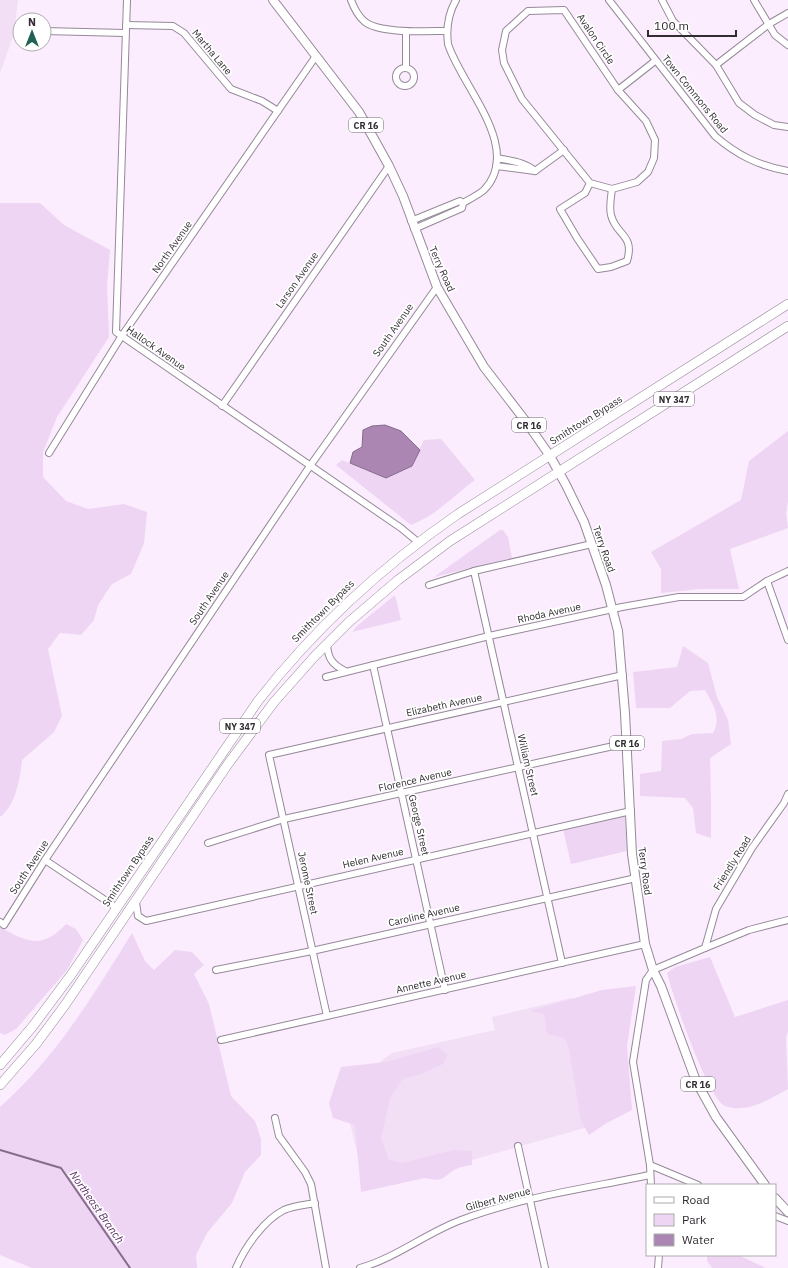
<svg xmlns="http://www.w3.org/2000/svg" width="788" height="1268" font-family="'IBM Plex Sans',sans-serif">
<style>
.built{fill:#f2dff6}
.green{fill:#eed5f3}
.water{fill:#ab86b3;stroke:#866b8c}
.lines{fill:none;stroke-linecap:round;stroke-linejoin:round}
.stream{stroke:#866b8c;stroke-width:2}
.minor-casing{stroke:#958998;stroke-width:8}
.major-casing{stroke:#958998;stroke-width:10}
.highway-casing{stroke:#958998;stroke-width:10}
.minor{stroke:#fff;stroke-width:6}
.major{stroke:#fff;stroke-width:8}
.highway{stroke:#fff;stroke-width:9}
.labels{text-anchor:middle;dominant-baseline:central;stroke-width:3.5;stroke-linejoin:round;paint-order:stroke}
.shield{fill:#fff;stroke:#6f6b70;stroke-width:1}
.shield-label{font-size:9px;font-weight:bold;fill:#312c32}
.street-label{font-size:10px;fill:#312c32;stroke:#fff}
.water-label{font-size:11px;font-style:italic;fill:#5f3069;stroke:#fff}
</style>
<rect width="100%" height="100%" fill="#fbedfe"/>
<!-- built -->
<g class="built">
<polygon points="0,0 18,0 14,34 0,73"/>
<polygon points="571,998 588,1127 366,1190 346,1106 355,1080 392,1053 495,1030 492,1017"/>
</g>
<!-- green -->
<g class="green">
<path d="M0,203H40L64,225L110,250L107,285L109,337L57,417L43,452V477L66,501L88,509L124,504L147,512L144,543L131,574L112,584L98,605L94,620L81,635L60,633L48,649L62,716L54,732L22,760C20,779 16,805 0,817Z"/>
<polygon points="788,431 788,501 786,514 788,528 730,549 739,589 700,589 661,593 661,569 651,552 741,500 749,461"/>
<path d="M441,439L475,480C454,495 437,515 411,525L336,465L342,460L368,471L412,466L424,440Z"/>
<polygon points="500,530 503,530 508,537 512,558 434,577"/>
<polygon points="395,595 401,620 352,632 357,626"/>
<path d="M683,646L708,663L717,697L728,720L731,744L710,758L711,800V838L696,833L693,808L685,798L640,796V774L661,771L662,741L681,739L692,734L713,733C722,718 713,704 705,690L690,691L670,708H636L633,672L677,667Z"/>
<polygon points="625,816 627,851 571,864 563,829"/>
<path d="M66,924L76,929L83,940L67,970L16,1029L5,1035L0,1033V927C27,942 42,950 66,924Z"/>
<path d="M132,933L145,961L154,970L175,950L192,952L204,965L194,974L209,1004L231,1096L255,1121L261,1139V1155L245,1172L232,1203L207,1233L196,1255L197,1268H32L0,1255V1107C57,1056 92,997 132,933Z"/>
<path d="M710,957L735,1017L788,1000V1031L786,1038L788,1089C769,1099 748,1114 725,1106C708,1099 672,994 667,973L675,967Z"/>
<polygon points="636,986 627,1046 632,1110 605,1124 589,1135 581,1121 569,1049 565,1038 547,1034 544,1014 530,1011 602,990"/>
<path d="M439,1047L447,1055L443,1064L419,1075L403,1078L390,1098L381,1139L389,1160L402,1163L453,1150L472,1151V1165C466,1166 459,1167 454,1170C440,1179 445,1182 425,1178L361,1192L355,1125L333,1118L329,1103L341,1067L386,1062Z"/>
<polygon points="707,1255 738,1255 766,1268 712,1268 707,1261"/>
</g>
<!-- water -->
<polygon class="water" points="385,425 401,431 420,450 412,466 386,478 350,463 353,452 362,447 363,430 372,426"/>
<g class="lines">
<!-- stream -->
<polyline class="stream" points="0,1150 61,1168 130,1268"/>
<!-- minor casing -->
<g class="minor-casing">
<g id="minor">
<polyline points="127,0 116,332 401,528 418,542"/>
<path d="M351,0C354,8 357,15 364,21C378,34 427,31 447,31"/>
<path d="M609,0L715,136C737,155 759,166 788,171"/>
<polyline points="662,0 673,21 716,65 739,103 755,115 774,125 788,127"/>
<polyline points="754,0 775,35 788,45"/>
<polygon points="564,10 618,90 646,121 655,140 654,158 648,172 637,182 612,189 590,183 522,99 504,63 502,50 506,31 528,11"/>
<polyline points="126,25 173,26 184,33 231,89 262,101 278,111"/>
<polyline points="44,31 125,33"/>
<polyline points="716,65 769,24 788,13"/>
<circle cx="405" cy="77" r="9"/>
<polyline points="406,68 406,31"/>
<polyline points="618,90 655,61"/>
<path d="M497,158C511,161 525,162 535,171"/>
<polyline points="496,166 535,171 564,150"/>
<path d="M590,183L585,193L560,209L577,238L598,269L611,267L627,261C635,234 616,236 611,215C609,208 611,197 612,189"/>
<polyline points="411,221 460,201 463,203"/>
<path d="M414,229L462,208L463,203C470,199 478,195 484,190C524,148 461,86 448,44C446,28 448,14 456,0"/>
<polyline points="222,406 389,166"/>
<polyline points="49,453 121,337 316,56"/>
<polyline points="474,571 562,963"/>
<polyline points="767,581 788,640"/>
<polyline points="429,585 474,571 592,544"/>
<path d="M327,644C328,659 332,664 345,671"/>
<polyline points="373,665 445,990"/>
<polyline points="326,677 489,636 622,607 679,597 743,597 767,581 788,571"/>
<polyline points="208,843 284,819 627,743"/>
<polyline points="45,860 117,908"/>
<polyline points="136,902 138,916 146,921 631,811"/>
<polyline points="0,922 4,925 45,860 310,466 437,287"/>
<polyline points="705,948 716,909 752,848 784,803 788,794"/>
<polyline points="216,970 312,951 636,878"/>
<polyline points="327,1016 269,755 623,675"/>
<polyline points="221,1040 645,944"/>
<polyline points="275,1118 279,1136 305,1172 311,1184 326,1268"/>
<polyline points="518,1146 545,1268"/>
<polyline points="650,1165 698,1185"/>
<polyline points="651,1185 650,1165 633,1062 646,980 653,970 705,948 749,930 788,920"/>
<polyline points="775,1216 788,1221"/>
<path d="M236,1268C245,1247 264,1220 284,1210C293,1206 305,1205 315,1203"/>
<path d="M360,1268C396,1258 426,1233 461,1220C521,1197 588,1188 650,1175"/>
<polyline points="658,1268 659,1255"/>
</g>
</g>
<!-- major casing -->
<g class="major-casing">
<g id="major">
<polyline points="273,0 359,112 389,166 403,196 437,287 484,367 527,423 550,456 566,485 584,522 606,585 618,631 625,713 632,854 645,944 653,970 661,986 696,1081 716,1117 765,1185"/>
<polyline points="775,1198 788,1212"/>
</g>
</g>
<!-- highway casing -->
<g class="highway-casing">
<g id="highway">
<path d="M0,1065L33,1026L71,975L258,701C315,628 381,567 458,514L788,304"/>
<polyline points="0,1085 36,1044 65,1005 228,764 274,702 314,657 349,622 398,580 450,541 788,326"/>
</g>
</g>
<!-- minor -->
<use href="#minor" class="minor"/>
<!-- major -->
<use href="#major" class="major"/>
<!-- highway -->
<use href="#highway" class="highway"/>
</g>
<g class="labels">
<!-- shield labels -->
<g class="shield">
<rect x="349" y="118" width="34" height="14" rx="3"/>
<rect x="654" y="392" width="40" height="14" rx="3"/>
<rect x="512" y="418" width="34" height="14" rx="3"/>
<rect x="220" y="719" width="40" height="14" rx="3"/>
<rect x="610" y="736" width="34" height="14" rx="3"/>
<rect x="681" y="1077" width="34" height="14" rx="3"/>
</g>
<g class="shield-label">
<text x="366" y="125">CR 16</text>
<text x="674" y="399">NY 347</text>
<text x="529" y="425">CR 16</text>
<text x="240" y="726">NY 347</text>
<text x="627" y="743">CR 16</text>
<text x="698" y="1084">CR 16</text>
</g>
<!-- street labels -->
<g class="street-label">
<text transform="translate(596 39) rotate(56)">Avalon Circle</text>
<text transform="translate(212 52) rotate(50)">Martha Lane</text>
<text transform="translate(695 94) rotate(51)">Town Commons Road</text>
<text transform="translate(172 247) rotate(-55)">North Avenue</text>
<text transform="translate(442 269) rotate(66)">Terry Road</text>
<text transform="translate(297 280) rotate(-55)">Larson Avenue</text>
<text transform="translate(393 330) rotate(-55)">South Avenue</text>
<text transform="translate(156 348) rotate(35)">Hallock Avenue</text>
<text transform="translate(586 420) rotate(-32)">Smithtown Bypass</text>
<text transform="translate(604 549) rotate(71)">Terry Road</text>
<text transform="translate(209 598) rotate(-56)">South Avenue</text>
<text transform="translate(323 611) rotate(-45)">Smithtown Bypass</text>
<text transform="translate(549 613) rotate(-12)">Rhoda Avenue</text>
<text transform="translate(444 705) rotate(-12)">Elizabeth Avenue</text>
<text transform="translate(528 765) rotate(77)">William Street</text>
<text transform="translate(415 780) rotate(-13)">Florence Avenue</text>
<text transform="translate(419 825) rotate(77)">George Street</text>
<text transform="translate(373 858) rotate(-13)">Helen Avenue</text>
<text transform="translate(732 863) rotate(-58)">Friendly Road</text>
<text transform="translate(29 867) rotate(-57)">South Avenue</text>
<text transform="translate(128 871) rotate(-56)">Smithtown Bypass</text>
<text transform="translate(645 871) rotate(82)">Terry Road</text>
<text transform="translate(308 883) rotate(78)">Jerome Street</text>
<text transform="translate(424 915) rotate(-13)">Caroline Avenue</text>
<text transform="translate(431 982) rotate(-13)">Annette Avenue</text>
<text transform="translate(498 1199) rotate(-15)">Gilbert Avenue</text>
</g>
<!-- water labels -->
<g class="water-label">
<text transform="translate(97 1207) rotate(55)">Northeast Branch</text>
</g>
</g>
<!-- legend -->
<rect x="646" y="1184" width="130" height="72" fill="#ffffff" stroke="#adabad"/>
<rect x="654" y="1197" width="20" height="6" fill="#ffffff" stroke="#adabad"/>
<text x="682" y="1204" font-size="12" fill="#312c32">Road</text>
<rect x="654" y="1214" width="20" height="12" fill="#eed5f3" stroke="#adabad"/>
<text x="682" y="1224" font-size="12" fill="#312c32">Park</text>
<rect x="654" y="1234" width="20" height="12" fill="#ab86b3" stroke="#adabad"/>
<text x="682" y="1244" font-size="12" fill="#312c32">Water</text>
<!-- north arrow -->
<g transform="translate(32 32)"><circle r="19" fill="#ffffff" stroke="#adabad"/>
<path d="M0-3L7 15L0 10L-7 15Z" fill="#1f6253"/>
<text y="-6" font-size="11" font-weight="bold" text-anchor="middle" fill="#312c32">N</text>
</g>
<!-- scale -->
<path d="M648 30v6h88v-6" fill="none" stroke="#312c32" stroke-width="2"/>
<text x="654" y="30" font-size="12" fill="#312c32" stroke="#ffffff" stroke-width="3" paint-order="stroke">100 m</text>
</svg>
